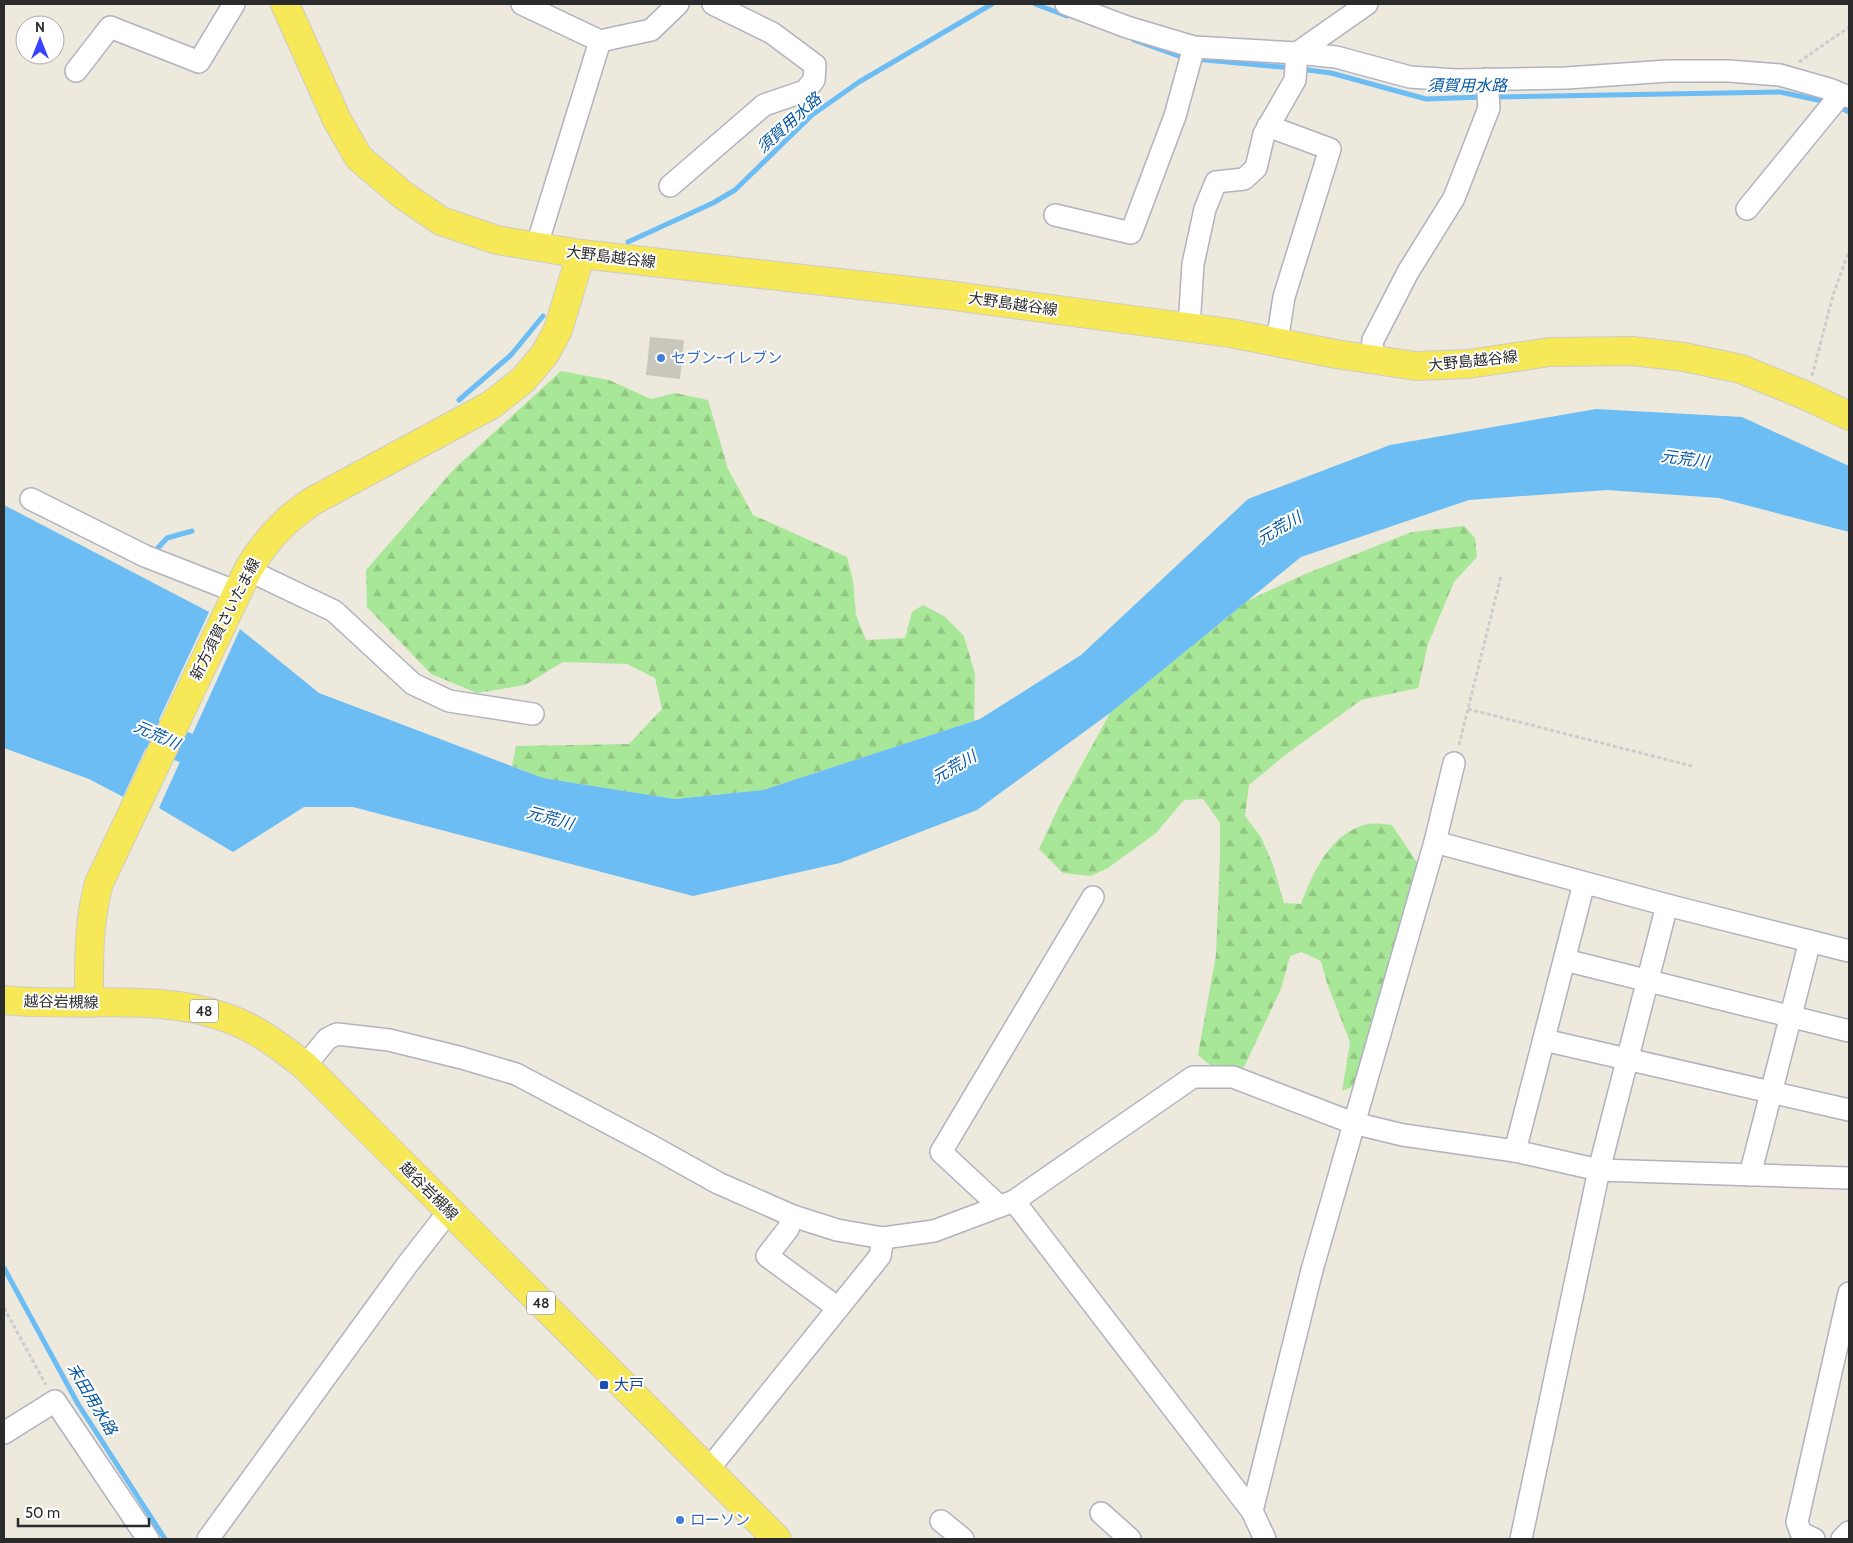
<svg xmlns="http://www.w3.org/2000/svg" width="1853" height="1543" font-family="Cabin,'Noto Sans JP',sans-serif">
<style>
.forest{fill:url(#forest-firs)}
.water{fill:#6bbdf4}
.pier{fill:#eee9dd}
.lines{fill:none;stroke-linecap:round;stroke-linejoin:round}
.stream{stroke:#6bbdf4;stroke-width:5}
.river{stroke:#6bbdf4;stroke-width:31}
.building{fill:#c9c6bc}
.minor-casing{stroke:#b1b1c0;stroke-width:24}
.major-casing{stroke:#ccc;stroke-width:30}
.path{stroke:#ccc;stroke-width:3;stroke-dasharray:4 2.5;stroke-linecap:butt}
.minor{stroke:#fff;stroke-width:21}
.major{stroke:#f7e858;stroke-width:28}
.shop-dot{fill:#3f7fe0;stroke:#fff;stroke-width:2}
.transit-dot{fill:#1a4fb4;stroke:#fff;stroke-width:2}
.labels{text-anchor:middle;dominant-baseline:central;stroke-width:4;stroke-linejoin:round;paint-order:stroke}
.shield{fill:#fff;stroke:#6b6b6b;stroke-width:1}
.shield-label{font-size:14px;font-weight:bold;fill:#2b2b2b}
.street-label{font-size:15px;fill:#2b2b2b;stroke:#fff}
.shop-label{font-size:15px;fill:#366cbe;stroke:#fff;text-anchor:start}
.transit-label{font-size:15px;fill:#164399;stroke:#fff;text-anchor:start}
.water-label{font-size:16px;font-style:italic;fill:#0758a3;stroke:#fff}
</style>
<defs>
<pattern id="forest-firs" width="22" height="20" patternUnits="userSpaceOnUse" patternTransform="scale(1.25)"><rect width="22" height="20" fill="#a7e797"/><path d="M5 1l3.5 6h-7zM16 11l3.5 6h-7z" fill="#90c682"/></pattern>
</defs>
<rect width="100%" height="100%" fill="#eee9dd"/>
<!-- forest -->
<g class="forest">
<polygon points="561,371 609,380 651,399 675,393 708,400 728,469 753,515 847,557 853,581 856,615 866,640 905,638 912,612 923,605 944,616 964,636 975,674 974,721 763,790 675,799 543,778 512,766 516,746 629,744 662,709 655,678 627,664 563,662 525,685 477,693 431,674 367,607 366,570 454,469"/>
<path d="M1464,526L1475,538L1477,557L1454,582L1428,644L1418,688L1361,700L1284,756L1249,785L1245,816L1261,837L1273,865L1284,903L1301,904C1313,872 1331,832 1368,824C1375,823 1384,824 1392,825L1418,864L1359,1084L1342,1091L1350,1042L1327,983L1321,961L1301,952L1290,956L1281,989L1244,1067L1215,1069L1198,1055L1216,955L1220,856V823L1203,799L1184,800L1156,833L1108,868L1090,876L1063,873L1039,849L1058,808L1110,713L1247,601L1305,574L1412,532Z"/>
</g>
<!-- water -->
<g class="water">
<polygon points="1596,409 1742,417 1849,466 1849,532 1719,498 1607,490 1469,500 1301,557 1110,713 977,810 840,863 693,896 353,807 304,807 233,852 159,808 240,629 319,693 543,778 675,799 763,790 980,719 1081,655 1248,499 1390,445"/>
<polygon points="4,505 213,614 129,800 89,779 4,748"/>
</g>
<!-- pier -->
<polygon class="pier" points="210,610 215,612 129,803 122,799"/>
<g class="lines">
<!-- stream -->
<g class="stream">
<polyline points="1035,4 1067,16"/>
<polyline points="1134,40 1187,59"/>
<polyline points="1195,59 1292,68"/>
<polyline points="1300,69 1331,73 1426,99 1483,97"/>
<polyline points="1494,97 1780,92 1827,102"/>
<polyline points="1837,106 1849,112"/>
<polyline points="628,242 713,203 735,190 812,115 859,82 992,4"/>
<polyline points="459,400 511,355 543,316"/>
<polyline points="156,550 167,538 192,531"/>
<polyline points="4,1268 78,1404 165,1539"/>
</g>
<!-- river -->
<polyline class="river" points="140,728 161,739 226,762"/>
</g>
<!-- building -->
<polygon class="building" points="650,337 684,340 680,379 646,375"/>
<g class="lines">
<!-- minor casing -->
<g class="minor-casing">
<g id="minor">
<polyline points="522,4 600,41 651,30 678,4"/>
<polyline points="1066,4 1127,27 1194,47 1297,53 1336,57 1410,77 1456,80 1566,78 1668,71 1729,71 1780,75 1829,89 1849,97"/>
<polyline points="76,71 110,27 199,62 234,4"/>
<polyline points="1268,126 1330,149 1284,297 1277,342"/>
<polyline points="670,186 764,105 805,91 814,80 815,65 772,33 713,4"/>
<polyline points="1747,209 1841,94"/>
<polyline points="1055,215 1131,233 1175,116 1194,47"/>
<polyline points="536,248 600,41"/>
<polyline points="1189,327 1193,264 1205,209 1216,182 1244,179 1256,168 1264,134 1295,80 1297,53 1367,4"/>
<polyline points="1371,360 1373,340 1389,309 1408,272 1454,198 1489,108 1487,79"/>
<polyline points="31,499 145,556 237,592"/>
<polyline points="248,570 334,611 413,684 449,701 533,714"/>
<polyline points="1435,842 1667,905 1849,951"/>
<polyline points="1565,960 1849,1031"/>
<polyline points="1544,1040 1849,1110"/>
<polyline points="305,1066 327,1039 337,1034 389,1040 462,1058 516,1074 648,1144 718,1183 793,1216 837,1230 883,1238 934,1231 1014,1201 1193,1077 1233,1077 1353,1123 1403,1135 1515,1151 1599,1170 1849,1178"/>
<polyline points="1515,1151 1584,883"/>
<polyline points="1750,1175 1810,941"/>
<polyline points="1014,1201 1252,1511 1265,1539"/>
<polyline points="999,1206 941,1152 1093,897"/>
<polyline points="793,1216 788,1229 767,1256 838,1308"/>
<polyline points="4,1433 55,1401 148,1539"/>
<polyline points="708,1470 880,1256 883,1238"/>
<polyline points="1252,1511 1312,1270 1435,842 1454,763"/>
<polyline points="1101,1513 1130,1539"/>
<polyline points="941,1521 963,1539"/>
<polyline points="208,1539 407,1265 449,1211"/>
<polyline points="1521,1539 1599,1170 1667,905"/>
<polyline points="1814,1539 1801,1533 1797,1522 1849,1293"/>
<polyline points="1842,1539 1849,1532"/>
</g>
</g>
<!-- major casing -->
<g class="major-casing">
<g id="major">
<polyline points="285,4 337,120 359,158 403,195 441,221 497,240 581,254 947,295 1230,333 1336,354 1416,366 1468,364 1550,352 1632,351 1684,357 1741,369 1807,396 1849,416"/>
<path d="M4,1000C76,1008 158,992 227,1018C256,1028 281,1047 305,1066L777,1539"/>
<path d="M89,1003C89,962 88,923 99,883L248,570L258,554L272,536L290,518L311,502L491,405L523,380L545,354L558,330L581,254"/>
</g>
</g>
<!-- path -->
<g class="path">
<polyline points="1799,62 1849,27"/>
<polyline points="1812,376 1833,295 1849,251"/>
<polyline points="1468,709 1692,766"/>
<polyline points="1459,745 1501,576"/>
<polyline points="4,1308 46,1385"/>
</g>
<!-- minor -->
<use href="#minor" class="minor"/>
<!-- major -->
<use href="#major" class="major"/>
</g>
<!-- markers -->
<g class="shop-dot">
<circle cx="661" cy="358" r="5"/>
<circle cx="680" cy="1520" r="5"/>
</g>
<rect class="transit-dot" x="599" y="1380" width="10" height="10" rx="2.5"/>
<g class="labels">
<!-- shield labels -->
<g class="shield">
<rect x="190" y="999.5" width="28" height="23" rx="4"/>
<rect x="527" y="1291.5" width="28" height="23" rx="4"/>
</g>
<g class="shield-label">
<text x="204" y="1011">48</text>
<text x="541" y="1303">48</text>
</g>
<!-- street labels -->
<g class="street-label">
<text transform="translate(611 257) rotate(7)">大野島越谷線</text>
<text transform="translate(1013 304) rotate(8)">大野島越谷線</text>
<text transform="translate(1473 361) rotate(-6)">大野島越谷線</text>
<text transform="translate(225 619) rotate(-63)">新方須賀さいたま線</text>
<text transform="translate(61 1002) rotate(1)">越谷岩槻線</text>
<text transform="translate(429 1191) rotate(45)">越谷岩槻線</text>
</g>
<!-- shop labels -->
<g class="shop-label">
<text x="671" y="358">セブン-イレブン</text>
<text x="690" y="1520">ローソン</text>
</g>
<!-- transit labels -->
<g class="transit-label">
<text x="614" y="1385">大戸</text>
</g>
<!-- water labels -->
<g class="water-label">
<text x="1467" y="85">須賀用水路</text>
<text transform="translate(789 123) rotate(-42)">須賀用水路</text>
<text transform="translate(1685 459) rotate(8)">元荒川</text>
<text transform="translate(1279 528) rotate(-30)">元荒川</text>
<text transform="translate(157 735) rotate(24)">元荒川</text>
<text transform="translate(954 767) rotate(-30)">元荒川</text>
<text transform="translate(550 818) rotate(15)">元荒川</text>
<text transform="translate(92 1399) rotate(59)">末田用水路</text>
</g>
</g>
<!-- border -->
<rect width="1853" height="1543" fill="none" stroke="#2b2b2b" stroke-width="10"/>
<!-- north arrow -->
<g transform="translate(40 40)"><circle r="24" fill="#ffffff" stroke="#aaaaaa"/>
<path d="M0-4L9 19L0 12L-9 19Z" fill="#3942ff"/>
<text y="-8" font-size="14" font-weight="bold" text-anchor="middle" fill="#2b2b2b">N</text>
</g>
<!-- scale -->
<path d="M18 1518v8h131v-8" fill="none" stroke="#2b2b2b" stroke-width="2.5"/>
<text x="25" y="1518" font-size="15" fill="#2b2b2b" stroke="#ffffff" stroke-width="4" paint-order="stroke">50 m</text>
</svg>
